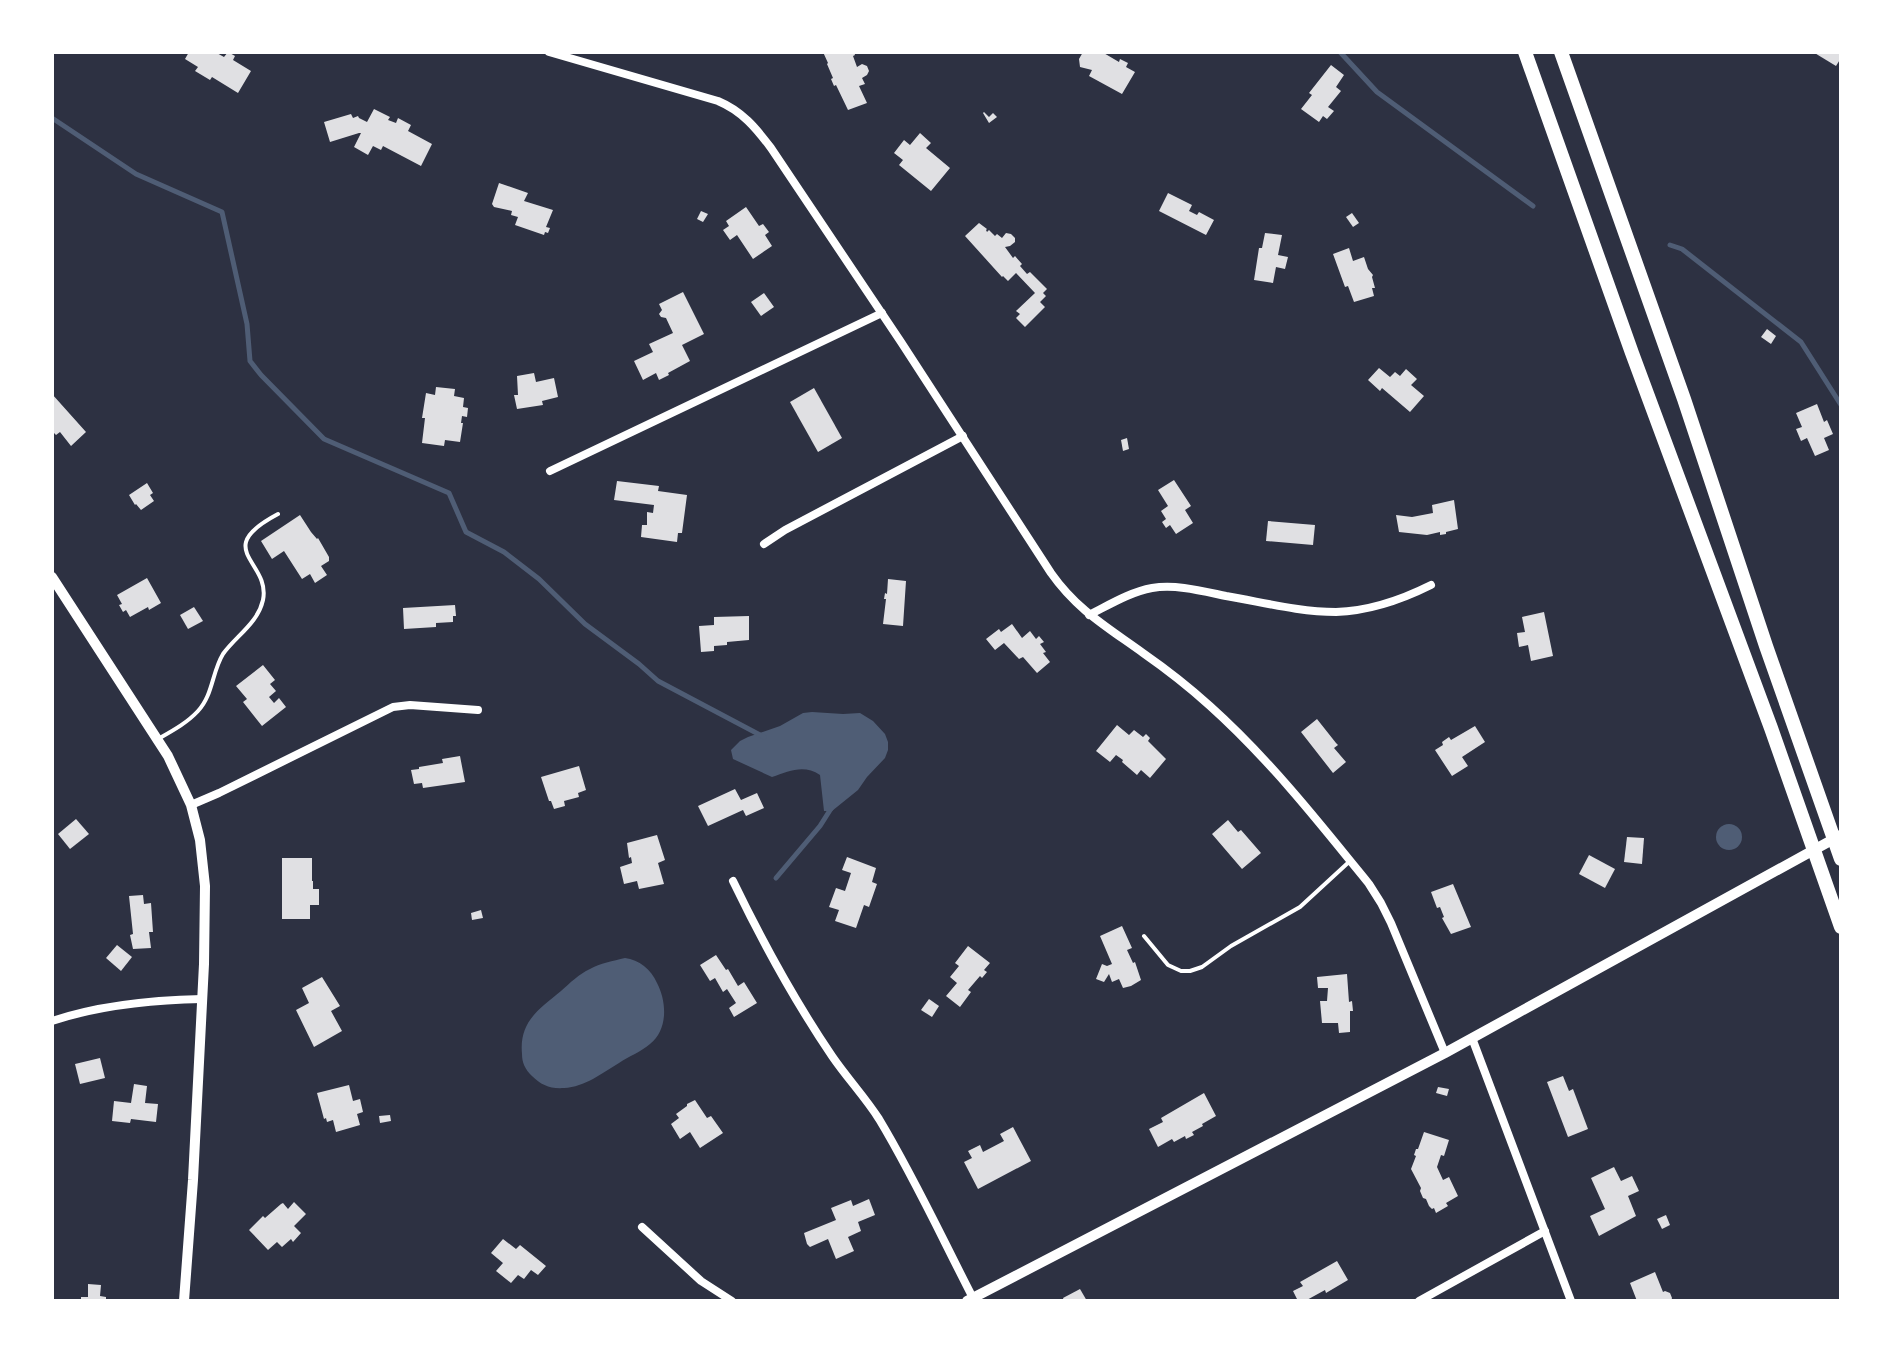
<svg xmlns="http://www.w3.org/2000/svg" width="1893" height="1353" font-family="Figtree,sans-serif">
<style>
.water{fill:#4f5d75}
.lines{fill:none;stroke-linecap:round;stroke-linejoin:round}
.stream{stroke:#4f5d75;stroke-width:5}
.building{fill:#e0e0e3}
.service{stroke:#fff;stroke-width:4}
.minor{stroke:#fff;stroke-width:8}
.tertiary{stroke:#fff;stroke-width:10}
.motorway{stroke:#fff;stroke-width:14}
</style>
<rect width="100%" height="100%" fill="#2d3142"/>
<!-- water -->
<g class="water">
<path d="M812,712L843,714L860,713L873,721L885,734L888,742V750L885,758L867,777L858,790L832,811H824L820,775C804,764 789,771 772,777L733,759L731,750L740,741L748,737L780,726L803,713Z"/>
<circle cx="1729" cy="837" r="13"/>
<path d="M625,958C639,960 651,969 657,983C667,1002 668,1030 650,1044C641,1052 629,1056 619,1063C602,1073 585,1087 564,1088C550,1089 541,1085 532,1076C525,1069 522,1063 522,1054C519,1022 538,1010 561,991C570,983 579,974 590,969C600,963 613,961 625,958Z"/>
</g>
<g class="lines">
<!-- stream -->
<g class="stream">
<polyline points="1340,52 1377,92 1533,206"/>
<polyline points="52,118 136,174 222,212 247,324 250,361 261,375 324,439 449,493 466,532 504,552 539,579 585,624 639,664 658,681 764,737"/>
<polyline points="1670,245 1682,249 1801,342 1841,405"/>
<polyline points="776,878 820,826 832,807"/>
</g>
</g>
<!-- building -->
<g class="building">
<polygon points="189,52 215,52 224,57 228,52 235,56 233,60 251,71 238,93 212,77 210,80 195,71 198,67 185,59"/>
<polygon points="823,52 854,52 855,55 853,56 857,67 862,64 867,66 869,71 867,75 862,78 865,84 859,86 867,103 848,110 836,85 834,86 831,79 833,78 827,64 828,63"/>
<polygon points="1083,52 1102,52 1119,62 1120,59 1128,63 1126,67 1135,72 1122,94 1089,76 1092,70 1080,67 1079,59"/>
<polygon points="1813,52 1841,52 1841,58 1836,66"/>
<polygon points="1331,65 1344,75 1336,87 1341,91 1328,107 1334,111 1327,119 1323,116 1319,122 1301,109 1312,95 1309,93"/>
<polygon points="374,109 390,117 388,120 396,123 398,118 411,125 408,131 432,144 421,166 383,146 381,150 373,146 368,155 354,147 361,133 359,133 330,142 324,122 351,114 353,118 358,116 359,118 367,122"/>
<polygon points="984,112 989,117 993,113 997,117 989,123 983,113"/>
<polygon points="920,133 931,143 926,148 950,168 931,191 899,165 903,160 894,153 904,140 910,145"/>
<polygon points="499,183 528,193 524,201 553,210 546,227 550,228 548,233 545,232 544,235 515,225 518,217 511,215 512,211 494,207 492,204"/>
<polygon points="1168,193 1192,205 1189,211 1197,215 1199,212 1214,220 1206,235 1159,211"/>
<polygon points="746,207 759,226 763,224 769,232 765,235 772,246 753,259 737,235 730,240 723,230 729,226 726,221"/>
<polygon points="701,211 708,214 703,222 697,219"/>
<polygon points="1352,213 1359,223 1353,227 1346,217"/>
<polygon points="979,223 987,229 986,230 987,232 989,230 995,236 997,234 1002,238 1006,233 1011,234 1015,238 1015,242 1010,246 1005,247 1013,258 1015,256 1022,264 1020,266 1027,274 1030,272 1047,289 1043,293 1046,296 1040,302 1045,307 1025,327 1016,318 1020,314 1016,311 1035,293 1016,273 1008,281 1003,276 1002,277 965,236"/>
<polygon points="1265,233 1282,235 1278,255 1288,257 1285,269 1276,267 1273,283 1254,280 1259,248 1262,248"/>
<polygon points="1349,248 1353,261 1364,257 1368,269 1373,275 1372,277 1375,288 1372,288 1374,296 1354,302 1348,286 1345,287 1333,254"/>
<polygon points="683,292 704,334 682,345 690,361 668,373 669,375 659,380 656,373 643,380 634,361 653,352 649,344 673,333 666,318 661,317 659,314 662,310 659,304"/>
<polygon points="764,293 774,307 761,316 751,302"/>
<polygon points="1767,329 1776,336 1771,344 1761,337"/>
<polygon points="1379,368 1390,377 1395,372 1400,376 1406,369 1417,379 1411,385 1424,396 1410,412 1382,388 1380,391 1368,380"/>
<polygon points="534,373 536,382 554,378 558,397 542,401 543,405 517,409 514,395 518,395 517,376"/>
<polygon points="436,387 455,389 454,396 464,398 463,407 468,408 467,417 462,416 461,423 463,423 460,442 445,440 444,446 422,443 425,418 422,418 426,393 435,395"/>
<polygon points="814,388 842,438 818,452 790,402"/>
<polygon points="52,394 86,432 71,446 60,432 56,435 52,431"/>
<polygon points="1817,404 1824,422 1827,420 1833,434 1824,438 1829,450 1815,456 1807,438 1801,441 1796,429 1802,427 1796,413"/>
<polygon points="1127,438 1129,449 1123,451 1121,440"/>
<polygon points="1174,480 1191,506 1185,510 1193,523 1176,534 1170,525 1166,528 1162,522 1166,519 1161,511 1168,506 1158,490"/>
<polygon points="617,481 659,486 658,491 687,495 682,533 678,533 677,542 641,537 642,525 647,525 647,512 653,513 654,505 614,500"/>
<polygon points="147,483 153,493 150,495 154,501 141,510 136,504 135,505 129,495"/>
<polygon points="1454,500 1458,529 1446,532 1446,534 1440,535 1440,532 1427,535 1399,532 1396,515 1412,517 1433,513 1432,505"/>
<polygon points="300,515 311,532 317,539 318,538 329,557 329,561 321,566 327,575 315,583 310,574 302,579 284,551 272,559 261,541"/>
<polygon points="1268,521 1315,525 1313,545 1266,541"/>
<polygon points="147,578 161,603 149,610 148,607 130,617 126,610 123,612 119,605 122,604 117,595"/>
<polygon points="888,579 906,581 903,626 883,624 886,599 884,599 885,593 887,594"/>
<polygon points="455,605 456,616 453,616 453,622 436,623 436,627 404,629 403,608"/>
<polygon points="194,607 203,621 188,629 180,615"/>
<polygon points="1544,612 1553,656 1531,661 1528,645 1519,647 1517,633 1525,632 1522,617"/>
<polygon points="749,616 749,640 727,642 727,645 714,646 714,651 701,652 699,626 714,625 714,617"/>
<polygon points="1012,624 1022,638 1030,631 1036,639 1039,636 1044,642 1040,644 1046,652 1043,653 1050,662 1037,673 1023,657 1019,659 1004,643 995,650 986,639 999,629 1001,632"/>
<polygon points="263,665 275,680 270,684 276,691 269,697 274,703 279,698 286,707 262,726 243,702 247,699 236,686"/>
<polygon points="1317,719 1336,743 1338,745 1334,748 1346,762 1333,773 1301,732"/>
<polygon points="1117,725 1129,735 1134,730 1143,737 1146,734 1150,738 1148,741 1166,759 1150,778 1141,770 1137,775 1122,762 1123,760 1116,755 1110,762 1096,751"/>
<polygon points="1475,726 1485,742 1462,757 1468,766 1452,776 1435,750 1443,745 1442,742 1449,737 1451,740"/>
<polygon points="460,756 465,782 423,788 422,783 414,784 411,770 419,769 419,767 443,763 442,759"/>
<polygon points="579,766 586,790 578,793 579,797 564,801 565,806 554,809 551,801 549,801 541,777"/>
<polygon points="735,789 741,800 757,793 764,808 746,816 743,810 708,826 698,806"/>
<polygon points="76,819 89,834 70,849 58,834"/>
<polygon points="1228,820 1238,832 1241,830 1261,853 1242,869 1212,834"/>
<polygon points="657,835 665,860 658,863 664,884 639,889 637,881 624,884 620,867 632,863 631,857 629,858 627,843"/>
<polygon points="1627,837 1644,838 1642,864 1624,862"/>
<polygon points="1589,855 1615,869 1605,888 1579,874"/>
<polygon points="847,857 876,868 872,882 877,884 869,907 864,905 856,928 835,921 839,910 829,907 836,888 845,891 851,873 842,870"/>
<polygon points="282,858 312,858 312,881 313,881 313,889 319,889 319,905 310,905 310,919 282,919"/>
<polygon points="1453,884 1471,927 1451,934 1442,918 1444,917 1440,907 1437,908 1431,892"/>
<polygon points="143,895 144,904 151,903 153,932 149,932 151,948 133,949 130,935 133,934 129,896"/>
<polygon points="481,910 483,918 472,920 471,913"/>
<polygon points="1122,926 1132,948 1127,950 1133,963 1135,962 1141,980 1131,986 1123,988 1119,979 1112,982 1109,974 1104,982 1096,979 1102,964 1107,966 1112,964 1100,936"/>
<polygon points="117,945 132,957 121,971 106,958"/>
<polygon points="968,946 990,963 984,970 987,972 982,978 980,976 968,990 971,992 960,1007 946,996 957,983 950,977 959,966 955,963"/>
<polygon points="716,955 726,970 728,969 738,986 744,982 757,1003 734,1017 729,1008 736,1003 727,989 723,992 715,978 710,981 700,965"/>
<polygon points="1347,974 1349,1002 1352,1001 1353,1011 1350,1011 1350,1032 1339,1033 1338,1023 1322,1023 1320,1001 1327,1001 1328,988 1318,988 1317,977"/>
<polygon points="322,977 340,1006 331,1011 342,1031 314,1047 296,1010 309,1003 302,988"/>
<polygon points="929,999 939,1006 932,1017 921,1010"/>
<polygon points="100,1058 105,1078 80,1084 75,1064"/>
<polygon points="1563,1076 1569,1091 1573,1089 1588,1129 1568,1137 1547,1082"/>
<polygon points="134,1084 147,1086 145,1103 158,1104 156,1122 131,1119 130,1123 112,1121 114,1101 131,1103"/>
<polygon points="349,1085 353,1101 360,1099 363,1112 357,1114 360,1125 336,1132 333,1120 327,1122 326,1118 324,1119 317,1093"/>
<polygon points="1438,1087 1449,1089 1447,1096 1436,1093"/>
<polygon points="1204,1093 1216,1116 1202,1124 1203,1126 1192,1132 1194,1135 1186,1139 1185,1136 1174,1142 1172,1139 1158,1147 1149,1129 1163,1122 1161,1118"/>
<polygon points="695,1100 707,1118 711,1116 723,1133 700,1148 690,1132 680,1139 671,1124 679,1118 676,1114 687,1106 687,1104"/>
<polygon points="390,1115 391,1121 380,1123 379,1116"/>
<polygon points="1013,1127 1031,1161 978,1189 964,1162 972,1158 968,1151 980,1145 983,1152 1004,1141 1000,1134"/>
<polygon points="1424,1132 1449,1140 1444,1156 1441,1155 1437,1167 1443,1180 1449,1177 1458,1196 1446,1203 1448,1206 1436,1213 1434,1208 1432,1209 1429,1206 1426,1199 1423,1198 1420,1191 1421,1188 1411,1169 1416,1156 1414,1155 1416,1149 1418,1149"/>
<polygon points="1614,1167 1621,1181 1632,1176 1639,1191 1628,1196 1636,1216 1599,1236 1590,1216 1605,1209 1591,1178"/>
<polygon points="869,1199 875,1215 858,1222 861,1231 848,1237 854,1251 836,1259 828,1239 810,1247 807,1244 804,1233 836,1220 831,1208 851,1200 853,1206"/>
<polygon points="294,1202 306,1214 294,1226 301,1233 293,1242 291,1239 282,1247 277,1242 268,1250 249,1230 263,1216 265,1218 281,1204 283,1203 288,1209"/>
<polygon points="1666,1215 1670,1225 1662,1229 1657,1219"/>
<polygon points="503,1239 516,1249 520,1245 546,1266 538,1275 531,1270 524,1279 518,1275 511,1283 496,1271 503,1263 491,1253"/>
<polygon points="1337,1261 1348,1280 1326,1293 1325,1290 1305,1301 1298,1301 1293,1291 1303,1286 1300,1282"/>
<polygon points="1655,1272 1663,1292 1665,1291 1670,1293 1672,1298 1671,1301 1637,1301 1630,1283"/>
<polygon points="88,1284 101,1285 100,1296 106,1297 106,1301 81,1301 81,1297 88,1297"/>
<polygon points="1080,1289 1087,1301 1064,1301 1063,1298"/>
</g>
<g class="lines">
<!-- service -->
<g class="service">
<path d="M158,739C172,731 187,723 198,711C213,695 212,672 223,654C236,636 258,623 263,600C271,561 210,550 278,514"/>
<polyline points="1144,936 1168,965 1181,971 1190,971 1202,967 1231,946 1300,907 1350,861"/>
</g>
<!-- minor -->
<g class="minor">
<path d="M549,52L718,101C742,111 756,128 771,148L901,342L1051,573C1077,610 1107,627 1143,653C1166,669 1189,687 1210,706C1269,759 1319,822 1369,884L1381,903L1391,923L1445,1053"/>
<polyline points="550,471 882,313"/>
<polyline points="764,544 785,530 963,436"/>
<path d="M1089,615C1109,605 1130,592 1152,588C1176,584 1202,591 1226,596C1262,602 1299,612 1336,612C1368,611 1403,599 1431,585"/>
<polyline points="191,805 219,793 393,707 410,705 478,710"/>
<path d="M733,881C762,941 794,1000 832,1056C847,1078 865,1097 879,1119C914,1177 942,1238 973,1298"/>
<path d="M52,1021C100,1005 152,1000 202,999"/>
<polyline points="1472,1038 1571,1301"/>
<polyline points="642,1227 701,1281 732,1301"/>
<polyline points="1419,1301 1545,1231"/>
</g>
<!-- tertiary -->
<g class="tertiary">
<polyline points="52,577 168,756 191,805 200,840 205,886 204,964 193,1180 184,1301"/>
<polyline points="967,1301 1445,1053 1841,835"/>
</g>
<!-- motorway -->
<g class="motorway">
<polyline points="1525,52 1632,353 1771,728 1841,927"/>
<polyline points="1561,52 1684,399 1766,646 1841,859"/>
</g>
</g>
<!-- border -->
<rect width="1893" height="1353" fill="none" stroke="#ffffff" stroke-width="108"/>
</svg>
